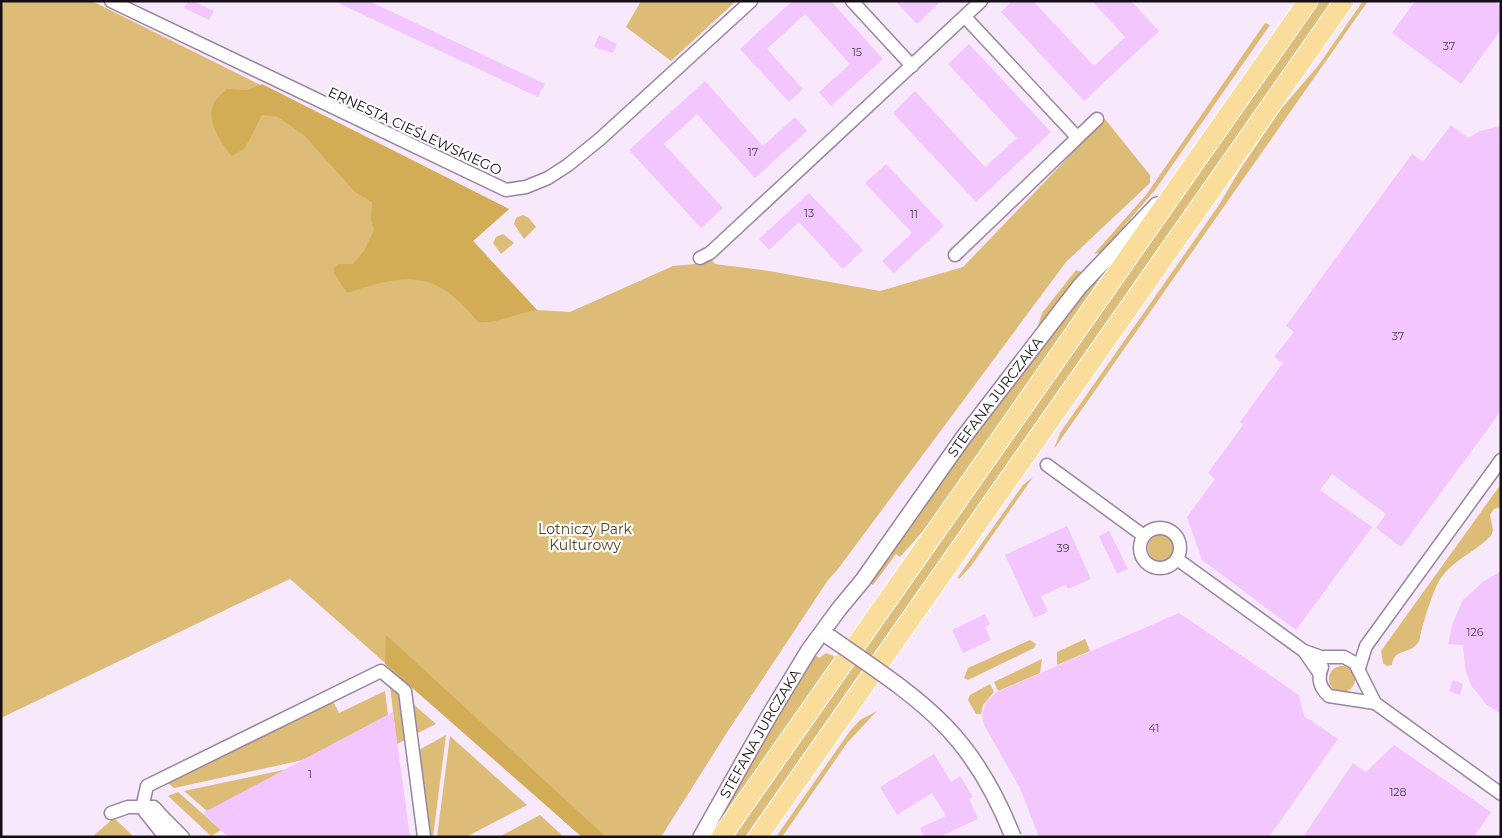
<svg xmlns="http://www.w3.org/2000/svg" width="1502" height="838" font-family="Montserrat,sans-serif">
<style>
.green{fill:#dcbc76}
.forest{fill:#d3ac56}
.building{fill:#f3c6ff}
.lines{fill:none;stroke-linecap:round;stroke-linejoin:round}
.minor-casing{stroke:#9a85a0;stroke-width:15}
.tertiary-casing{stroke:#9a85a0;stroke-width:18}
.primary-casing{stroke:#fff;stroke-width:21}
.minor{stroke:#fff;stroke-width:12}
.tertiary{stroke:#fff;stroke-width:15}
.primary{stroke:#fadd9b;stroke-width:19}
.tertiary-bridge-casing{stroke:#9a85a0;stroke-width:18;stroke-linecap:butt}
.tertiary-bridge{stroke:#fff;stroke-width:15}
.labels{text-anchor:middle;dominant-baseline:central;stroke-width:4.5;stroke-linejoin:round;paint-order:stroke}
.number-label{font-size:11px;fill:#4c3c51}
.street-label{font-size:14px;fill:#150e17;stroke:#fcfcfc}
.park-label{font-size:14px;fill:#52421d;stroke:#fcfcfc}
</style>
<rect width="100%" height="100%" fill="#f7e9fb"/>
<!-- green -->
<g class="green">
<polygon points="1,1 92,1 509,209 473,241 537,310 570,312 673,266 706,263 711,259 715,264 769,271 880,291 963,267 1105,119 1150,175 1150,183 1066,262 838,569 828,580 726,734 661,837 582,837 290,579 1,718"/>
<polygon points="641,1 736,1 671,61 626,27"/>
<polygon points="1320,1 1332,1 745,837 734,837"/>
<polygon points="1363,1 1368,1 1054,449 1060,433 1219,205 1241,168 1281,109 1318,66"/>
<polygon points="1265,23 1270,25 1155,190 1102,252 1094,254 1146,195"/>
<polygon points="523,215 529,218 536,227 524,239 514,224 516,218"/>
<polygon points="503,234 514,243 501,254 493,243 496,237"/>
<polygon points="1076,270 1084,273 1034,338 1042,313"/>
<polygon points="1098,276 1099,281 932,521 900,557 896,554 873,585 868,581 950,464 1094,278"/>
<polygon points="1033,477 971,566 959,579 958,577 1023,485"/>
<path d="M1501,484V507L1494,509L1490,515L1493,530L1491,536C1474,553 1448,562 1437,585C1431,598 1426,614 1422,628C1420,633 1421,638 1418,643C1409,655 1394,648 1392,665L1387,666L1383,663L1381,651Z"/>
<circle cx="1161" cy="548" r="13"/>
<polygon points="1085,639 1090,651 1057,665 1057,652"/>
<polygon points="1030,640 1036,644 1034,648 968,680 964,678 968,668"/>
<polygon points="826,653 836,657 711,837 705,837 777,711 815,655 820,658"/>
<polygon points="1042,659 1040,673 998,691 994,682"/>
<circle cx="1342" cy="679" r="13"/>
<polygon points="990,684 994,692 983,705 981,714 976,714 968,700 970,695"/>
<polygon points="390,687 399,691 405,740 397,744"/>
<polygon points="385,691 388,715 303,760 174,788 165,781 332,699 339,713"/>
<polygon points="412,703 436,724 416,734"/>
<polygon points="877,711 847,743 782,837 776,837 850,731 860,720"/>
<polygon points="446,735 433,837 430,837 419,750"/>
<polygon points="450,736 527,805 466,837 437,837"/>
<polygon points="321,762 207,811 184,791"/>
<polygon points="178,792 221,830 211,836 168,796"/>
<polygon points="540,815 564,837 499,837"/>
<polygon points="114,818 134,837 92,837"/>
</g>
<!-- forest -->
<g class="forest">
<path d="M262,84L509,209L473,241L537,310C516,313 499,324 478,322C435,269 407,273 347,293L334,273V268L339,264H353L364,251L374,230L371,219L372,202L355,192L304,135L278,117L262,115L245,148L232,156C221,143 204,119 215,101C218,97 223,93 226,89L247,90Z"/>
<polygon points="386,635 606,837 582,837 385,664"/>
</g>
<!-- building -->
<g class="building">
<polygon points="188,1 193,1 214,11 209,20 184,8"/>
<polygon points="334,1 369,1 545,84 538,97"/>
<polygon points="792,1 831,1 883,59 831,106 819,92 850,64 805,14 767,49 803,89 789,102 740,49"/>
<polygon points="895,1 941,1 917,24"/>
<polygon points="1012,1 1033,1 1094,66 1125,37 1092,1 1131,1 1159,31 1084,101 1001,12"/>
<polygon points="1415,1 1494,1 1501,6 1501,30 1461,84 1392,33"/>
<polygon points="599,35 617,44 613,53 594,47"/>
<polygon points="969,44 1051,132 976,202 893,113 915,91 985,167 1017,138 948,64"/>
<polygon points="705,81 763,146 795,117 807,131 755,178 697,114 664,144 723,208 701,228 629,150"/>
<polygon points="1451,125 1468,138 1480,131 1501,126 1501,411 1401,547 1376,528 1386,514 1332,474 1320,490 1372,527 1296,630 1202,560 1187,517 1215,479 1208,473 1243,425 1240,422 1283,363 1274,357 1294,332 1286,326 1412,154 1423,162"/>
<polygon points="886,164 944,226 894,273 882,261 912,233 865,183"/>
<polygon points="809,193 863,250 843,269 799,222 769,250 759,239"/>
<polygon points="1067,526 1091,579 1068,589 1066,585 1041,596 1048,612 1034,618 1005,555"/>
<polygon points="1109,531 1128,569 1117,574 1099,536"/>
<polygon points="1501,571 1501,714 1486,704 1471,685 1465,668 1463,645 1448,644 1453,622 1463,600 1484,581"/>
<polygon points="1179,613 1299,695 1304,716 1338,739 1269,837 1039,837 1020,788 984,725 982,715 986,702 997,692"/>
<polygon points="985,614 990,624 985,627 991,640 963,653 952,630"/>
<polygon points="1453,680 1463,684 1460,695 1449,691"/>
<polygon points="393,712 410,837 228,837 203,813"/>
<polygon points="1394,745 1491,812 1474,837 1303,837 1353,763 1366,772"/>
<polygon points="934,754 951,782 960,776 973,797 969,799 978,819 939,837 924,837 920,828 946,816 932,793 897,815 880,787"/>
</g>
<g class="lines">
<!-- minor casing -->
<g class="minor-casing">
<g id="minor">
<polyline points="111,1 506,190 526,187 548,178 568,165 600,139 751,1"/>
<polyline points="852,1 912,66"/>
<polyline points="965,17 1077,137"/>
<polyline points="955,255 1097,119"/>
<polyline points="700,258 710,253 981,1"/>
<polyline points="1047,465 1144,536"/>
<circle cx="1160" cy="548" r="20"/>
<polyline points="1177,559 1304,651 1320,674"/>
<polyline points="1304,651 1321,657 1344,657 1355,663 1375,703 1501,794"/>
<path d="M1322,667C1317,679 1320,688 1329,696L1375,703"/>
<polyline points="1359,668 1366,646 1501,460"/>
<polyline points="111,813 128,807 154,807 164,818 168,837"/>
<polyline points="164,818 183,837"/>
<polyline points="165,837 142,808 147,786 381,671 405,691 424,837"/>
</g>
</g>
<!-- tertiary casing -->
<g class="tertiary-casing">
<g id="tertiary">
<path id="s1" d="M701,837L769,716L809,650L839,609L863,580L963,438L1080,286L1157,205"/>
</g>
</g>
<!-- primary casing -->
<g class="primary-casing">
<g id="primary">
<polyline points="721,837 1308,1"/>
<polyline points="758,837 1344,1"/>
</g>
</g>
<!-- minor -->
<use href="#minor" class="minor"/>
<!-- tertiary -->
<use href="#tertiary" class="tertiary"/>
<!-- primary -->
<use href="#primary" class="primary"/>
<!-- tertiary-bridge casing -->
<g class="tertiary-bridge-casing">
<path id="tertiary-bridge" d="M828,636C919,699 971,729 1013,837"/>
</g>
<!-- tertiary-bridge -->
<use href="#tertiary-bridge" class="tertiary-bridge"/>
</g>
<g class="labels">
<!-- number labels -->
<g class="number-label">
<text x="1449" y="46">37</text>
<text x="857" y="52">15</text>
<text x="753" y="152">17</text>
<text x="809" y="213">13</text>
<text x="914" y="214">11</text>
<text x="1398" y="336">37</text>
<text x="1063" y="548">39</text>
<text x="1475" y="632">126</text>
<text x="1154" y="728">41</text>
<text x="310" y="774">1</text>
<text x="1398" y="792">128</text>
</g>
<!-- street labels -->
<g class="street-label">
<text transform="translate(415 131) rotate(25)">ERNESTA CIEŚLEWSKIEGO</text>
<text stroke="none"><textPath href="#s1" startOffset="530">STEFANA JURCZAKA</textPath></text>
<text stroke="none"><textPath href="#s1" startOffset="119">STEFANA JURCZAKA</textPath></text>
</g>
<!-- park labels -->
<g class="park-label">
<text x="585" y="529">Lotniczy Park<tspan x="585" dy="16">Kulturowy</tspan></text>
</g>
</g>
<!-- border -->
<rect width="1502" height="838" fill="none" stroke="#150e17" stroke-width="5"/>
</svg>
